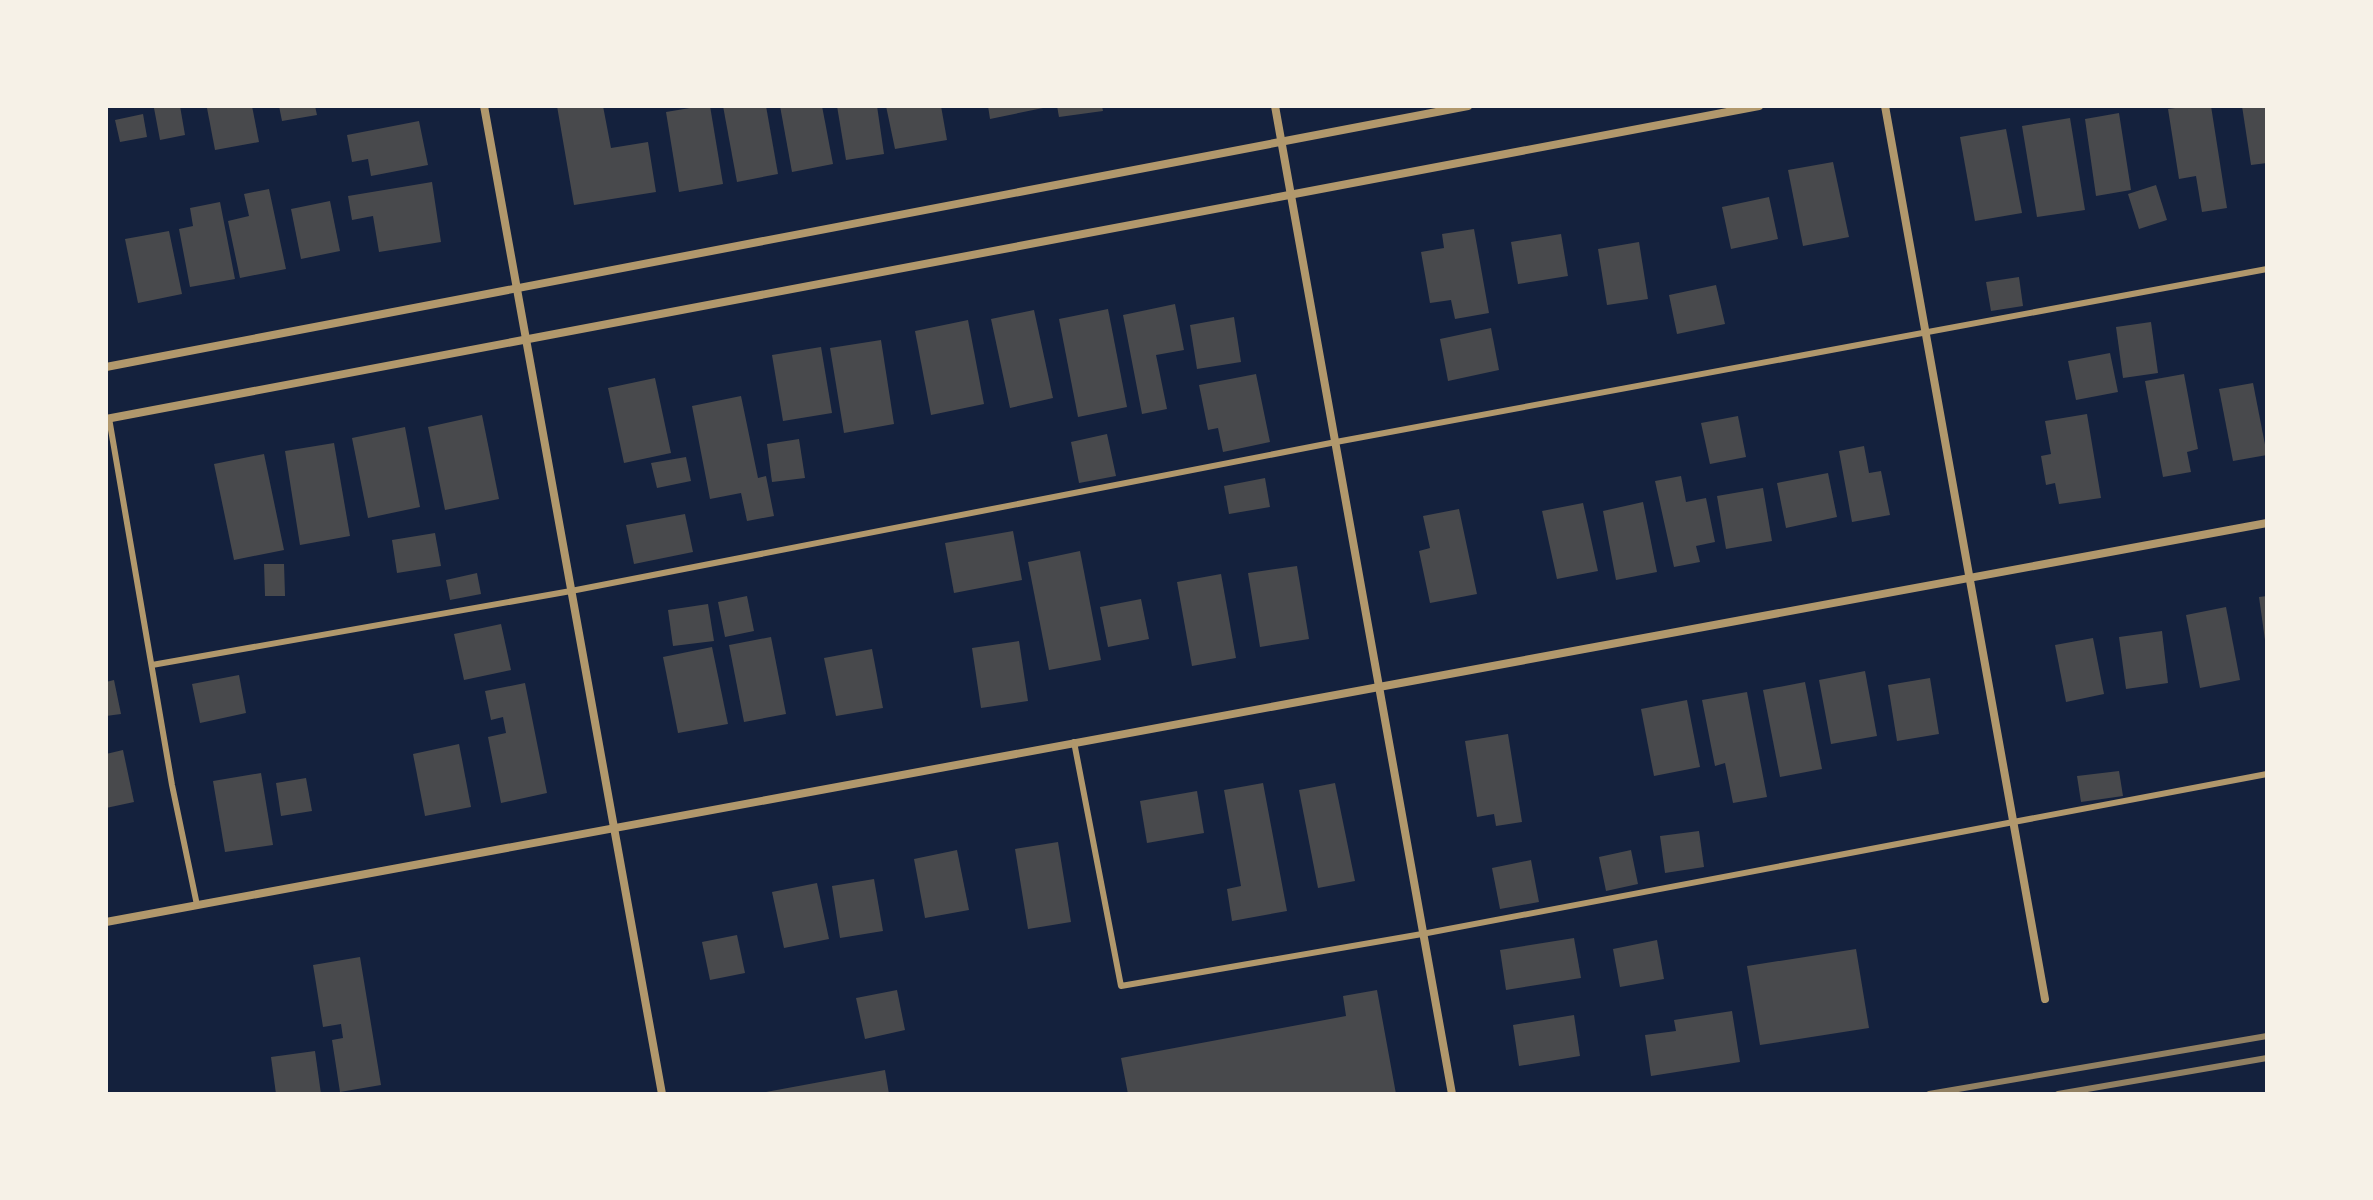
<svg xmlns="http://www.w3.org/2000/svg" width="2373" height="1200" font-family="Lato,sans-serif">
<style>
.building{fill:#48494c}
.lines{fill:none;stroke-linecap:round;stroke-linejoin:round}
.service{stroke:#b1986c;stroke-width:6}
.minor{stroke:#b1986c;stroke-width:8}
.rail{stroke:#918062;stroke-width:6}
</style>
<rect width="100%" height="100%" fill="#14213d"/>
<!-- building -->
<g class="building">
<polygon points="164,106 180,106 185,135 160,140 154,108"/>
<polygon points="217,106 252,106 259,142 215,150 207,108"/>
<polygon points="279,106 315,106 317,115 282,121"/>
<polygon points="557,106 603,106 611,148 648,142 656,192 574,205"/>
<polygon points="702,106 710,106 723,184 679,192 666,112"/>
<polygon points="723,106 766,106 778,174 737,182"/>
<polygon points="780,106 822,106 833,164 792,172"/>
<polygon points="837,106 877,106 884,154 846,160"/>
<polygon points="886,106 941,106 947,140 895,149"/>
<polygon points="988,106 1048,106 1048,107 990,119"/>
<polygon points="1057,106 1102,106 1103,111 1059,117"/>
<polygon points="2189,106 2211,106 2227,208 2202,212 2196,176 2179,179 2168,109"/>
<polygon points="2242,106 2267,106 2267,163 2251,165"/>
<polygon points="2119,113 2131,190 2096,196 2085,119"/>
<polygon points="143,114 147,137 120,142 115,120"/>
<polygon points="2070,118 2085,210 2037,217 2022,126"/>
<polygon points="419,121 428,165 371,176 368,159 352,162 347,135"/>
<polygon points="2006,129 2022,213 1975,221 1960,137"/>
<polygon points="1833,162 1849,237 1803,246 1788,170"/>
<polygon points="432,182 441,242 379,252 373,216 352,220 348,196"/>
<polygon points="2156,185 2167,220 2139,229 2128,194"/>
<polygon points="269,189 286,269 240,278 228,221 249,216 244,194"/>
<polygon points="1769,197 1778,239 1731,249 1722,207"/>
<polygon points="330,201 340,251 301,259 291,209"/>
<polygon points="220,202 235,279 190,287 179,229 193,226 190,208"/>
<polygon points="1474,229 1489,313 1455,319 1451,300 1430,303 1421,252 1444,248 1442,234"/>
<polygon points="169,231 182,294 138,303 125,239"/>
<polygon points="1561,234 1568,276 1518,284 1511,242"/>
<polygon points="1639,242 1648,299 1607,305 1598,249"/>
<polygon points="2019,277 2023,306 1991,311 1986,282"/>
<polygon points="1716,285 1725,324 1677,334 1669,295"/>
<polygon points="1175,304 1184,350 1156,355 1167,409 1142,414 1123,315"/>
<polygon points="1108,309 1127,407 1078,417 1059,319"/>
<polygon points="1034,310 1053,398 1010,408 991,319"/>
<polygon points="1234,317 1241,362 1197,369 1190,325"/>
<polygon points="968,320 984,404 931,415 915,331"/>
<polygon points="2151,322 2158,373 2123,378 2116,327"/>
<polygon points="1491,328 1499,370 1448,381 1440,339"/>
<polygon points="881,340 894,424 844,433 830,348"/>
<polygon points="821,347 832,413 783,421 772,355"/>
<polygon points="2110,353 2118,392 2076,400 2068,361"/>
<polygon points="1256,374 1270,442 1223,452 1218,428 1208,430 1199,385"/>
<polygon points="2184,374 2198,449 2187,452 2191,472 2163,477 2145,381"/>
<polygon points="655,378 671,453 624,463 608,388"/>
<polygon points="2253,383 2267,455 2233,461 2219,389"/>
<polygon points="741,396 758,478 766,476 774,516 747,521 741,493 710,499 692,406"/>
<polygon points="2087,414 2101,498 2059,504 2055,483 2046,485 2041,456 2051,454 2045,421"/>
<polygon points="482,415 499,499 445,510 428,427"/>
<polygon points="1738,416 1746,457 1710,464 1701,423"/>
<polygon points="405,427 420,507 368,518 352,438"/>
<polygon points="1107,434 1116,476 1079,483 1071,442"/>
<polygon points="799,439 805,478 772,482 767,444"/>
<polygon points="334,443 350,536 300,545 285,451"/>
<polygon points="1864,446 1869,473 1881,471 1890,515 1852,522 1839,451"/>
<polygon points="264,454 284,550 234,560 214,464"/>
<polygon points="686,457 691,481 657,488 651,463"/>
<polygon points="1828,473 1837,517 1786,528 1777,483"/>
<polygon points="1681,476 1686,502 1706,498 1715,542 1696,546 1700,562 1674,567 1655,481"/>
<polygon points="1265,478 1270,507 1229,514 1224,486"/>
<polygon points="1763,488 1772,541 1726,549 1717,496"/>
<polygon points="1643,502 1657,572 1616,580 1603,511"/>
<polygon points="1583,503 1598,571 1557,579 1542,511"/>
<polygon points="1459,509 1477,594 1430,603 1419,551 1430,548 1423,516"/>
<polygon points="685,514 693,552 634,564 626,525"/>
<polygon points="1013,531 1022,580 954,593 945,543"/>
<polygon points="435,533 441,566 397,573 392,540"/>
<polygon points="1080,551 1101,660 1049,670 1028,562"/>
<polygon points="264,564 284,564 285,596 265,596"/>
<polygon points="1297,566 1309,639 1260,647 1248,573"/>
<polygon points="477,573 481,594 450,600 446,580"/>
<polygon points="1221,574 1236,658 1192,666 1177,582"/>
<polygon points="747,596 754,631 725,637 718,602"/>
<polygon points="2267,596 2267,640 2265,640 2259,597"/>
<polygon points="1141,599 1149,639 1108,647 1100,607"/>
<polygon points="708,604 714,641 673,646 668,610"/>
<polygon points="2226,607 2240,680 2200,688 2186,615"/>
<polygon points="501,624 511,670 464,680 454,634"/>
<polygon points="2162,631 2168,683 2126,689 2119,637"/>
<polygon points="771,637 786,714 744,722 729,645"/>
<polygon points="2093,638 2104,694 2066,702 2055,645"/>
<polygon points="1019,641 1028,701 981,708 972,648"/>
<polygon points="712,647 728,724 678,733 663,657"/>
<polygon points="872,649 883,708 836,716 824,658"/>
<polygon points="1865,671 1877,736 1831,744 1819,680"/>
<polygon points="239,675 246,713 200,723 192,684"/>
<polygon points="1930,678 1939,734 1897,741 1888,685"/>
<polygon points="114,680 121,714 106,716 106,682"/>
<polygon points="1805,682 1822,769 1780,777 1763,690"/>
<polygon points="525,683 547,793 501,803 488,737 506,733 503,717 491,720 485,691"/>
<polygon points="1747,692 1767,797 1733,803 1725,763 1715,766 1702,700"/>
<polygon points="1687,700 1700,767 1654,776 1641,709"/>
<polygon points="1508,734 1522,822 1496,826 1494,814 1477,817 1465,741"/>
<polygon points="459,744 471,807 425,816 413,754"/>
<polygon points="123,750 134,802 106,808 106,754"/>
<polygon points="2119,771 2123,796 2081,802 2077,776"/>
<polygon points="261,773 273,845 225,852 213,781"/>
<polygon points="306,778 312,811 281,816 276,783"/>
<polygon points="1263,783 1287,911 1232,921 1227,889 1241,886 1224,790"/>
<polygon points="1335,783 1355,881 1318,888 1299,790"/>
<polygon points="1197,791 1204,833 1147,843 1140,801"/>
<polygon points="1699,831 1704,867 1665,873 1660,836"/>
<polygon points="1058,842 1071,922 1028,929 1015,849"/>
<polygon points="957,850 969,910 925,918 914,859"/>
<polygon points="1631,850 1638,884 1606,891 1599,857"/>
<polygon points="1531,860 1539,902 1500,909 1492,868"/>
<polygon points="874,879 883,931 840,938 832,886"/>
<polygon points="817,883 829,939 784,948 772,892"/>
<polygon points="737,935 745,973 710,980 702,942"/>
<polygon points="1574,938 1581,978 1506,990 1500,950"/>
<polygon points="1657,940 1664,979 1620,987 1613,949"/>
<polygon points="1856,949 1869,1028 1760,1045 1747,966"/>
<polygon points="360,957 381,1085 340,1092 332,1040 343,1038 341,1024 323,1027 313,965"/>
<polygon points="897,990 905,1030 865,1039 856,998"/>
<polygon points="1377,990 1396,1094 1128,1094 1121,1058 1346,1016 1343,996"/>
<polygon points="1732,1011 1740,1062 1651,1076 1645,1035 1676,1031 1674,1020"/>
<polygon points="1574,1015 1580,1056 1519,1066 1513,1025"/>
<polygon points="315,1051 321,1094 276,1094 271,1057"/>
<polygon points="885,1070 889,1094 766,1094 766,1092"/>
</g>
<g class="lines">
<!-- service -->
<g class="service">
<polyline points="109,418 172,785 197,905"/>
<polyline points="152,665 571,591 1336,442 2267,269"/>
<polyline points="1074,742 1121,986 1422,934 2267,774"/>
</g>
<!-- minor -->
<g class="minor">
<polyline points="484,106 662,1094"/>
<polyline points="1275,106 1452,1094"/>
<polyline points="1885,106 2045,999"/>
<polyline points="106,367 1468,106"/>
<polyline points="106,419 1759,106"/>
<polyline points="106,922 2267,523"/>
</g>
<!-- rail -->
<g class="rail">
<polyline points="1929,1094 2267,1036"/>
<polyline points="2058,1094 2267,1058"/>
</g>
</g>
<!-- border -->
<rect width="2373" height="1200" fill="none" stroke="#f6f1e7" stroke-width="216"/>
</svg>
